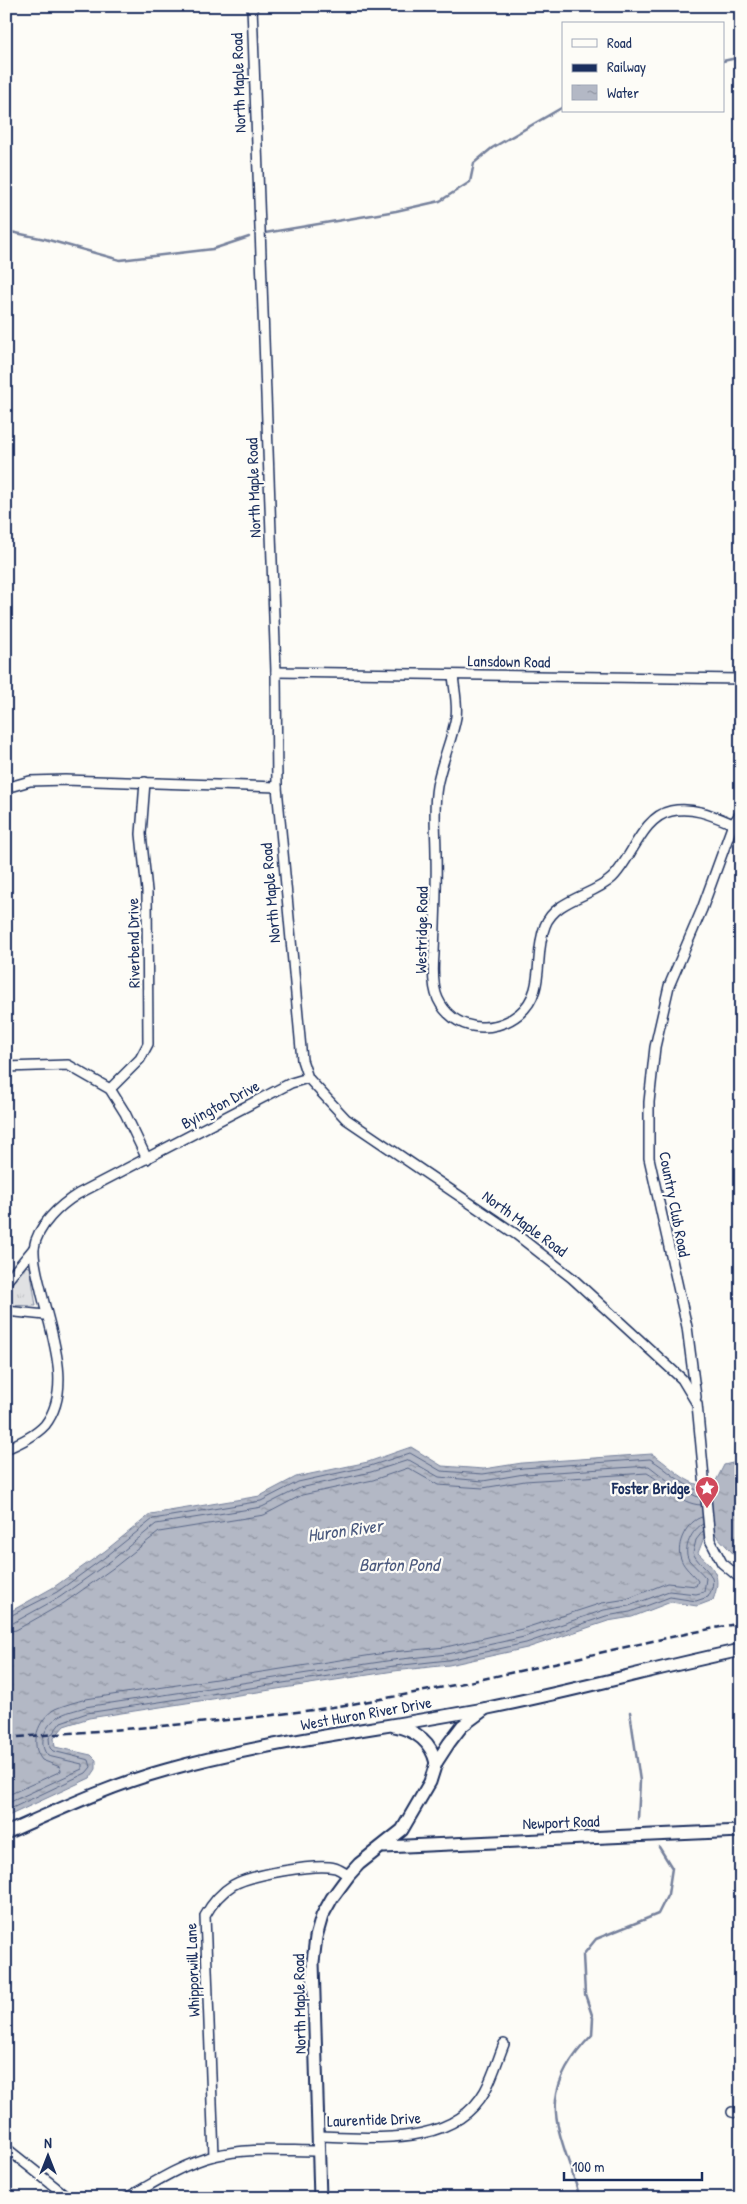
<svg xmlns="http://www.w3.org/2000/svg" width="747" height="2204" font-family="'Patrick Hand',sans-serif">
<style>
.grass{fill:url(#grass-tufts);stroke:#7e88a0}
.water{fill:url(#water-ripples);stroke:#76819c}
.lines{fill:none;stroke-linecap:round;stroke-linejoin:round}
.shore{stroke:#586687;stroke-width:1}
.stream{stroke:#76819c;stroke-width:2.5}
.street-casing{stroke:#1b2f5e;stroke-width:12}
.secondary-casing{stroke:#1b2f5e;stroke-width:15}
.street{stroke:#fdfcf7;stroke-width:9}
.secondary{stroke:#fdfcf7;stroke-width:11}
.rail{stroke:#1b2f5e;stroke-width:2.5;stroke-dasharray:8 4;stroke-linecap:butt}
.labels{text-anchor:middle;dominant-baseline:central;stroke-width:4.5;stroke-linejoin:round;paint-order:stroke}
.street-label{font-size:16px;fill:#1b2f5e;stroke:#fdfcf7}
.poi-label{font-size:16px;font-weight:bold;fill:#1b2f5e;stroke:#fdfcf7;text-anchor:end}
.water-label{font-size:18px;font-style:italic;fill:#49587d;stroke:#fdfcf7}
</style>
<defs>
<pattern id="grass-tufts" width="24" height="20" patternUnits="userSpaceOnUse" patternTransform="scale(1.25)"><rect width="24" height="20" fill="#e0e1e3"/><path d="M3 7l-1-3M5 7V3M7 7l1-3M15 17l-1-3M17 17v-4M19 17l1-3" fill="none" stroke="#c0c1c5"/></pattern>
<pattern id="water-ripples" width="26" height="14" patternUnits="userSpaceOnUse" patternTransform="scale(1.25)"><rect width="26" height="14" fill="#b3b8c5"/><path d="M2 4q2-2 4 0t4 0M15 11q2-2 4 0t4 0" fill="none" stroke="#9196a3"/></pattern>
</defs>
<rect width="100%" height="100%" fill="#fdfcf7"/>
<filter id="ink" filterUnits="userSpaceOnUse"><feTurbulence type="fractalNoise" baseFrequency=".02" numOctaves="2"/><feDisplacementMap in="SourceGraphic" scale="10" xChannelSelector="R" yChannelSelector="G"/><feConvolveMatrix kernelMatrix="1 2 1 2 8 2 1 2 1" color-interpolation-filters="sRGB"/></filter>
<g filter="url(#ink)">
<!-- grass -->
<polygon class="grass" points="26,1266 30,1267 36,1306 6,1305 6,1288"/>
<!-- water -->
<path class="water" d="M411,1447L442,1466L484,1469L522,1463L652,1454C672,1466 686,1487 710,1486L717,1479L724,1465L741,1461V1562L715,1534L705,1535L698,1553C715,1569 722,1576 713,1600L697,1606L671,1602L632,1617L608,1621L527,1648L449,1665L394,1671L89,1718L64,1726L54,1738L55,1747L91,1755L96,1760V1769L90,1778L6,1817V1614L54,1587L105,1551L151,1514L260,1496L296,1477L368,1462Z"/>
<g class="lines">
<!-- shore -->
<g class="shore">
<path d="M6,1618L57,1592L108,1555L153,1519L261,1501L298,1482L370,1466L410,1453L441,1471L483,1474L523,1468L650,1459C668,1469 680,1485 700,1491"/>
<polyline points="6,1625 13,1623 60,1597 112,1560 156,1524 262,1507 300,1488 371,1472 409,1460 439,1477 483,1481 524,1474 649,1466 676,1487 700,1498"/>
<path d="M6,1632L16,1630L64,1603L116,1566L159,1532L264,1515L302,1495L373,1480L408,1468L438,1485L483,1488L525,1481L647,1473C665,1483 678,1504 701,1505"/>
<path d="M6,1796L61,1771L60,1767L42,1760C29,1744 38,1719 55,1709C64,1705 76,1702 86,1699L392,1652L446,1647L522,1629L602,1603L627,1599L667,1583L696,1586L698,1581C693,1574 684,1568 681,1559C675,1544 687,1521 702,1517"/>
<path d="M6,1804L82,1769V1764L48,1756C37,1744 45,1725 58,1717C65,1712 77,1710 85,1707L393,1660L447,1654L524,1637L604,1610L629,1606L669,1591L696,1594L704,1592L706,1578C701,1572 694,1566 689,1560C682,1549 692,1529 703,1524"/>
<path d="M6,1811L86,1773L91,1767L89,1760L53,1751L50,1748L49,1738L61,1722L87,1713L394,1666L448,1660L526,1643L606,1616L630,1612L670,1597L696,1601L708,1597C722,1573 701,1570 693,1553L696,1540L703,1531"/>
</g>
<!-- stream -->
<g class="stream">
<polyline points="723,61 741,57"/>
<polyline points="6,231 45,239 120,260 213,249 249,237"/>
<polyline points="265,233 396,211 440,201 470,182 474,163 492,148 563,107"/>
<polyline points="630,1712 640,1781 638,1819"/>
<path d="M580,2198C560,2127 532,2097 592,2035L593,2018L585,1994L583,1955L596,1939L658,1914L668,1894L672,1868L659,1847"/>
</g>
<!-- street casing -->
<g class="street-casing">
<g id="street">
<polyline points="252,6 276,672 277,787 302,1060 308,1078 346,1119 517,1235 572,1278 682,1379 697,1404 710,1540 722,1563 741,1579"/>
<polyline points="276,672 741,679"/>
<path d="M453,675C454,688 458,704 456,717C452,740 441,763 437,786C433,809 436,832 436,855C437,888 435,921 434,954C433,967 432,986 438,999C453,1031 493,1035 519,1014C547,991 533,955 545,926C555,899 593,896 612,878C632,859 642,817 671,811C693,806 714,816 733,824"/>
<polyline points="6,788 30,781 65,780 277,787"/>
<polyline points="6,1067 68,1065 110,1089 125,1113 147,1159"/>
<polyline points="110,1089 140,1059 148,1044 147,891 141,834 145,782"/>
<polyline points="6,1282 34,1248"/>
<polyline points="6,1311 45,1315"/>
<polyline points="696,1397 687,1327 649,1158 649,1102 655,1047 669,986 702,909 733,824 741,813"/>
<path d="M6,1449C19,1443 35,1436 45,1425C74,1388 50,1331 41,1290C38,1277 33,1261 34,1248C37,1226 60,1205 78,1194L291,1083L308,1078"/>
<polyline points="732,2112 741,2114"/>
<path d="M319,2136C373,2137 453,2148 485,2091C493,2076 498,2059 504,2044"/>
<polyline points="6,2148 69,2198"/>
<path d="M214,2156L205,1916C212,1903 220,1893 233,1885C250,1875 316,1863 335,1868C339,1869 344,1873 349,1875"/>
<path d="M127,2198C153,2183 185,2163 214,2156C247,2147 285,2151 318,2151"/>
</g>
</g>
<!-- secondary casing -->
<g class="secondary-casing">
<g id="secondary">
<path d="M394,1726C415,1730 431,1741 436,1763"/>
<path d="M6,1833C58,1810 111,1785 166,1770C271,1740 381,1729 488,1708C573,1691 656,1668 741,1650"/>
<polyline points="384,1847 741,1831"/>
<polyline points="320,2198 313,1962 316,1937 322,1916 332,1898 349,1875 359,1864 402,1830 430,1782 436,1763 449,1743 462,1726 485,1709"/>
</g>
</g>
<!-- street -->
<use href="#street" class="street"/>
<!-- secondary -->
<use href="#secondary" class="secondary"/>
<!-- rail -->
<path class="rail" d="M6,1738C129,1728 253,1722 375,1700C498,1679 618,1646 741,1623"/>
</g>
</g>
<!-- icons -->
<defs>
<g id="sight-pin" transform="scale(1.25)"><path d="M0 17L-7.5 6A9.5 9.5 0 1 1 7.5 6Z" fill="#d1495b" stroke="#fdfcf7"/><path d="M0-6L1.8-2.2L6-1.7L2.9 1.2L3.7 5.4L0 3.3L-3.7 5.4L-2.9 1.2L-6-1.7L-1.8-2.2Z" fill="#fff"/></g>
</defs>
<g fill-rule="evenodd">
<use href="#sight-pin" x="707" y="1488"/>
</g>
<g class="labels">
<!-- street labels -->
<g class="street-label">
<text transform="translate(238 83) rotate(-92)">North Maple Road</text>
<text transform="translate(253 488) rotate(-92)">North Maple Road</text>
<text transform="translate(509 661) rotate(1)">Lansdown Road</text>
<text transform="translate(270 893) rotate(-95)">North Maple Road</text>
<text transform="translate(421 930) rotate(-89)">Westridge Road</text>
<text transform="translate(133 943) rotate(-91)">Riverbend Drive</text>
<text transform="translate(220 1104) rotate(-28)">Byington Drive</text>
<text transform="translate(675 1204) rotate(79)">Country Club Road</text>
<text transform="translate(525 1223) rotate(36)">North Maple Road</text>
<text transform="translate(366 1713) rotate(-10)">West Huron River Drive</text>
<text transform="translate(561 1822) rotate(-2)">Newport Road</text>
<text transform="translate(192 1970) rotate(-92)">Whipporwill Lane</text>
<text transform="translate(299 2004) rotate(-91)">North Maple Road</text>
<text transform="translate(374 2119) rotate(-2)">Laurentide Drive</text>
</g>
<!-- poi labels -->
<g class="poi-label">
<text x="690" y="1488">Foster Bridge</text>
</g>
<!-- water labels -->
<g class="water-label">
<text transform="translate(345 1530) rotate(-8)">Huron River</text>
<text x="399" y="1564">Barton Pond</text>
</g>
</g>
<!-- margin -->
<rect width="747" height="2204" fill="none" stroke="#fdfcf7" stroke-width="25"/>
<rect x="12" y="12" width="722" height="2179" fill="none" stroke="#1b2f5e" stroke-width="2" filter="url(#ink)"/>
<!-- legend -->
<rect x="562" y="22" width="162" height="90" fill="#fdfcf7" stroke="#a3aaba"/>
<rect x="572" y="39" width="25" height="8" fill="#fdfcf7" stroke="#a3aaba"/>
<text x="607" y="48" font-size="15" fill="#1b2f5e">Road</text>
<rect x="572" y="64" width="25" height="8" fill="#1b2f5e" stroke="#a3aaba"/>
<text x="607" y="72" font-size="15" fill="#1b2f5e">Railway</text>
<rect x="572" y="85" width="25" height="15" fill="url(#water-ripples)" stroke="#a3aaba"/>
<text x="607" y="98" font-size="15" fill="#1b2f5e">Water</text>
<!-- north arrow -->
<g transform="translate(48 2156)" stroke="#fdfcf7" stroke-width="4" paint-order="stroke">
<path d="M0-4L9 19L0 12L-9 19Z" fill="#1b2f5e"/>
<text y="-8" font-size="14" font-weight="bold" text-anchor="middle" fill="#1b2f5e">N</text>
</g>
<!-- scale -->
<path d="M564 2172v8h138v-8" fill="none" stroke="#1b2f5e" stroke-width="2.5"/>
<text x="572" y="2172" font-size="15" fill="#1b2f5e" stroke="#fdfcf7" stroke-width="4" paint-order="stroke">100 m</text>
</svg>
